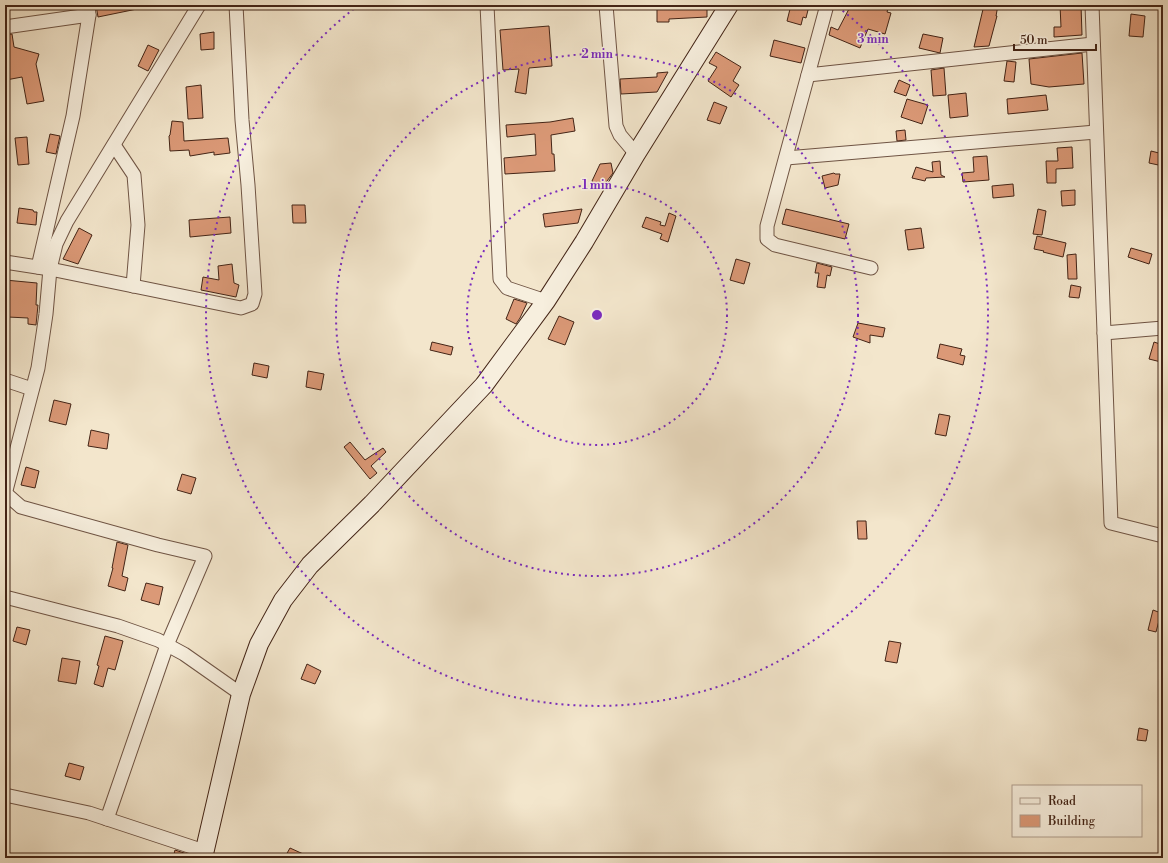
<svg xmlns="http://www.w3.org/2000/svg" width="1168" height="863" font-family="'Libre Bodoni',serif">
<style>
.building{fill:#db9977;stroke:#432416}
.lines{fill:none;stroke-linecap:round;stroke-linejoin:round}
.minor-casing{stroke:#6f5444;stroke-width:15}
.secondary-casing{stroke:#432416;stroke-width:20}
.minor{stroke:#f7efde;stroke-width:13}
.secondary{stroke:#f7efde;stroke-width:18}
.ring{fill:none;stroke:#7b2cbf;stroke-width:2;stroke-dasharray:2 4}
.centre{fill:#7b2cbf;stroke:#f7efde;stroke-width:2}
.ring-label{font-size:12px;text-anchor:middle;font-weight:bold;fill:#7b2cbf;stroke:#f7efde;stroke-width:3;stroke-linejoin:round;paint-order:stroke}
</style>
<rect width="100%" height="100%" fill="#f3e6cc"/>
<filter id="stains"><feTurbulence type="fractalNoise" baseFrequency=".005" numOctaves="4"/><feColorMatrix values="0 0 0 0 .2 0 0 0 0 .09 0 0 0 0 .02 0 0 0 .5 -.17"/></filter>
<radialGradient id="worn" r=".72"><stop offset=".6" stop-color="#630" stop-opacity="0"/><stop offset="1" stop-color="#630" stop-opacity=".3"/></radialGradient>
<!-- building -->
<g class="building">
<polygon points="96,5 137,5 137,9 98,17"/>
<polygon points="657,5 693,5 694,9 707,9 707,17 669,19 669,22 657,22"/>
<polygon points="791,5 809,6 806,18 803,17 801,25 787,21"/>
<polygon points="851,5 889,5 887,12 891,13 885,34 868,29 860,48 829,35 831,27 838,30"/>
<polygon points="984,5 998,5 996,16 997,16 989,46 974,47"/>
<polygon points="1060,5 1081,5 1082,35 1054,37 1054,27 1061,27"/>
<polygon points="1131,14 1145,16 1143,37 1129,36"/>
<polygon points="549,26 552,66 529,68 526,94 515,92 519,69 503,70 500,30"/>
<polygon points="214,32 214,49 201,50 200,34"/>
<polygon points="12,34 14,47 39,54 36,64 44,101 27,104 22,77 6,80 5,72 5,35"/>
<polygon points="923,34 943,38 940,53 919,48"/>
<polygon points="774,40 805,48 801,63 770,56"/>
<polygon points="148,45 159,50 148,71 138,66"/>
<polygon points="716,52 741,67 733,81 739,85 731,97 708,81 717,67 709,63"/>
<polygon points="1082,53 1084,84 1049,87 1031,84 1029,59"/>
<polygon points="1007,61 1016,62 1014,82 1004,81"/>
<polygon points="944,68 946,95 933,96 931,70"/>
<polygon points="668,72 657,92 621,94 620,79 657,77 657,73"/>
<polygon points="899,80 910,85 906,96 894,92"/>
<polygon points="201,85 203,118 188,119 186,87"/>
<polygon points="966,93 968,116 950,118 948,95"/>
<polygon points="1046,95 1048,110 1008,114 1007,99"/>
<polygon points="907,99 928,105 922,124 901,117"/>
<polygon points="714,102 727,107 720,124 707,120"/>
<polygon points="573,118 575,131 551,135 552,154 554,154 555,171 505,174 504,158 536,155 535,134 507,137 506,125 550,122"/>
<polygon points="172,121 183,122 184,141 228,138 230,153 214,155 214,152 190,156 189,150 170,151 169,136 170,135"/>
<polygon points="905,130 906,140 897,141 896,131"/>
<polygon points="50,134 60,136 56,154 46,152"/>
<polygon points="27,137 29,164 18,165 15,138"/>
<polygon points="1072,147 1073,168 1056,169 1056,183 1047,183 1046,161 1058,161 1057,148"/>
<polygon points="1151,151 1163,154 1163,166 1149,163"/>
<polygon points="987,156 989,180 963,182 962,173 974,172 973,157"/>
<polygon points="940,161 941,175 945,177 926,178 925,181 912,178 916,167 933,172 932,162"/>
<polygon points="611,163 613,173 601,189 599,188 598,189 592,181 600,164"/>
<polygon points="834,173 835,174 840,174 838,185 825,188 822,176"/>
<polygon points="1013,184 1014,196 993,198 992,186"/>
<polygon points="1075,190 1075,205 1062,206 1061,191"/>
<polygon points="292,205 305,205 306,223 293,223"/>
<polygon points="19,208 33,210 34,212 37,212 36,225 17,223"/>
<polygon points="582,209 578,223 545,227 543,214"/>
<polygon points="786,209 849,224 845,239 782,224"/>
<polygon points="1038,209 1046,211 1042,235 1033,234"/>
<polygon points="669,213 676,216 668,242 660,239 662,234 642,227 646,217 661,222 660,225 665,226"/>
<polygon points="230,217 231,233 190,237 189,220"/>
<polygon points="79,228 92,235 78,264 63,259"/>
<polygon points="921,228 924,248 908,250 905,230"/>
<polygon points="1037,236 1066,243 1063,257 1043,252 1044,251 1034,249"/>
<polygon points="1131,248 1152,254 1149,264 1128,257"/>
<polygon points="1076,254 1077,279 1068,279 1067,255"/>
<polygon points="736,259 750,263 744,284 730,280"/>
<polygon points="817,263 832,267 830,276 827,275 825,288 817,287 819,273 815,273"/>
<polygon points="232,264 234,283 239,285 236,297 201,290 203,277 219,280 218,266"/>
<polygon points="5,280 37,283 36,305 38,305 36,325 28,324 28,318 8,317 9,289 5,288"/>
<polygon points="1071,285 1081,287 1079,298 1069,297"/>
<polygon points="514,299 527,303 520,318 516,324 506,319"/>
<polygon points="559,316 574,322 565,345 548,339"/>
<polygon points="858,323 885,328 883,337 870,335 870,343 853,337"/>
<polygon points="432,342 453,347 451,355 430,350"/>
<polygon points="1154,342 1163,345 1163,356 1161,362 1149,359"/>
<polygon points="940,344 962,349 960,355 965,356 963,365 937,358"/>
<polygon points="254,363 269,366 267,378 252,375"/>
<polygon points="308,371 324,374 321,390 306,387"/>
<polygon points="54,400 71,404 66,425 49,421"/>
<polygon points="939,414 950,416 946,436 935,434"/>
<polygon points="91,430 109,434 107,449 88,446"/>
<polygon points="350,442 365,460 383,448 386,452 371,466 377,473 370,479 344,447"/>
<polygon points="26,467 39,471 35,488 21,485"/>
<polygon points="182,474 196,478 191,494 177,490"/>
<polygon points="857,521 866,521 867,539 858,539"/>
<polygon points="117,542 128,545 122,576 128,578 125,591 108,586 113,568 112,568"/>
<polygon points="146,583 163,587 159,605 141,600"/>
<polygon points="1153,610 1161,613 1156,632 1148,630"/>
<polygon points="17,627 30,630 26,645 13,641"/>
<polygon points="105,636 123,641 115,670 108,668 103,687 94,684 99,666 97,665"/>
<polygon points="889,641 901,643 897,663 885,661"/>
<polygon points="62,658 80,661 76,684 58,681"/>
<polygon points="307,664 321,671 315,684 301,679"/>
<polygon points="1139,728 1148,730 1146,741 1137,740"/>
<polygon points="69,763 84,767 80,780 65,776"/>
<polygon points="290,848 312,858 292,858 286,855"/>
<polygon points="175,850 187,854 186,858 173,858"/>
</g>
<g class="lines">
<!-- minor casing -->
<g class="minor-casing">
<g id="minor">
<polyline points="487,5 500,279 507,288 546,301"/>
<polyline points="606,5 616,126 620,135 636,154"/>
<polyline points="827,5 767,226 767,239 775,245 871,268"/>
<polyline points="1092,5 1111,523 1163,536"/>
<polyline points="5,27 89,15"/>
<polyline points="808,75 1093,44"/>
<polyline points="114,145 134,175 138,225 133,286"/>
<polyline points="786,158 1096,132"/>
<polyline points="5,262 50,269 241,308 252,304 255,294 248,185 242,120 236,5"/>
<polyline points="38,267 73,116 89,15 88,5"/>
<polyline points="1104,333 1163,328"/>
<polyline points="5,380 32,389"/>
<polyline points="5,493 21,507 158,545 205,556 167,645 107,819"/>
<polyline points="5,494 38,368 46,314 50,269 56,244 67,221 199,5"/>
<polyline points="5,597 118,626 158,640 184,654 241,694"/>
<polyline points="5,795 89,813 204,851"/>
</g>
</g>
<!-- secondary casing -->
<g class="secondary-casing">
<polyline id="secondary" points="203,858 241,694 259,644 283,600 310,565 372,504 484,385 546,301 584,242 636,154 729,5"/>
</g>
<!-- minor -->
<use href="#minor" class="minor"/>
<!-- secondary -->
<use href="#secondary" class="secondary"/>
</g>
<!-- distance rings -->
<g class="ring">
<circle cx="597" cy="315" r="130"/>
<circle cx="597" cy="315" r="261"/>
<path d="M838 7A391 391 0 1 1 356 7"/>
</g>
<circle cx="597" cy="315" r="6" class="centre"/>
<g class="ring-label">
<text x="873" y="43">3 min</text>
<text x="597" y="58">2 min</text>
<text x="597" y="189">1 min</text>
</g>
<!-- margin -->
<rect width="1168" height="863" fill="none" stroke="#f3e6cc" stroke-width="20"/>
<rect x="6" y="6" width="1156" height="851" fill="none" stroke="#432416" stroke-width="2"/>
<rect x="10" y="10" width="1148" height="843" fill="none" stroke="#432416"/>
<!-- legend -->
<rect x="1012" y="785" width="130" height="52" fill="#f7efde" stroke="#af9e8e"/>
<rect x="1020" y="798" width="20" height="6" fill="#f7efde" stroke="#af9e8e"/>
<text x="1048" y="805" font-size="12" fill="#432416">Road</text>
<rect x="1020" y="815" width="20" height="12" fill="#db9977" stroke="#af9e8e"/>
<text x="1048" y="825" font-size="12" fill="#432416">Building</text>
<!-- scale -->
<path d="M1014 44v6h82v-6" fill="none" stroke="#432416" stroke-width="2"/>
<text x="1020" y="44" font-size="12" fill="#432416" stroke="#f7efde" stroke-width="3" paint-order="stroke">50 m</text>
<rect width="100%" height="100%" filter="url(#stains)"/>
<rect width="100%" height="100%" fill="url(#worn)"/>
</svg>
